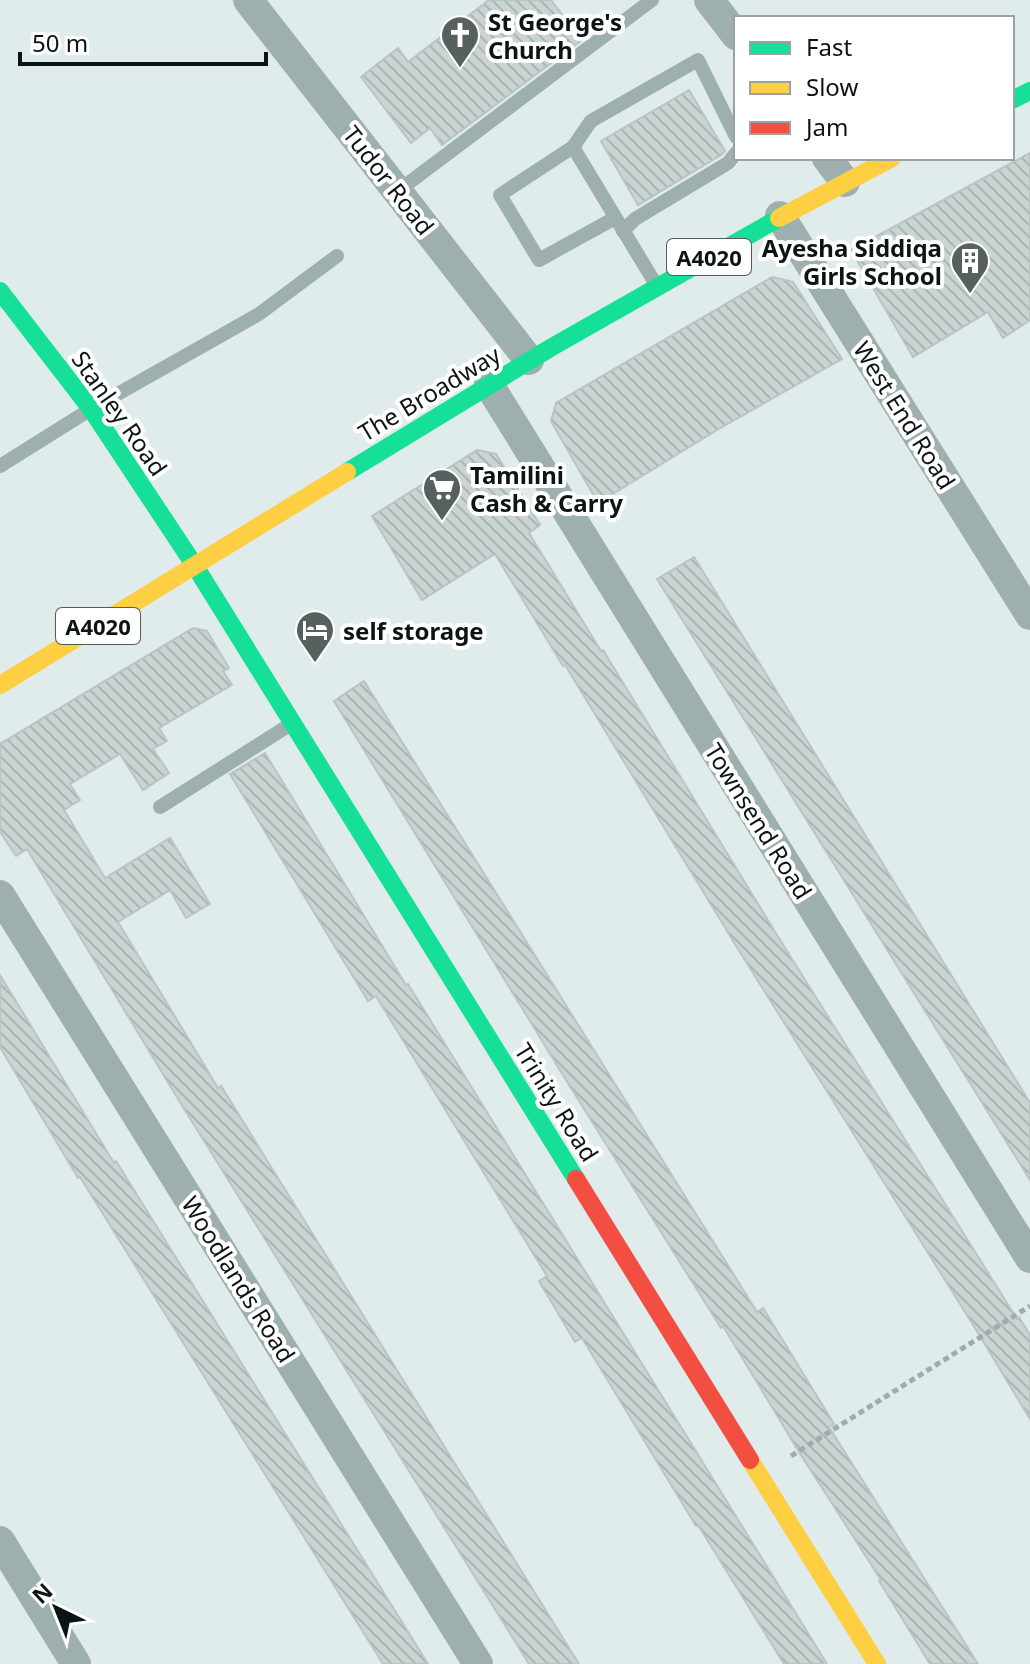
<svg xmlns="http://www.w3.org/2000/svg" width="1030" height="1664" font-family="'Noto Sans',sans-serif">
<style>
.building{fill:url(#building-back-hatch);stroke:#bac4c3;stroke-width:2}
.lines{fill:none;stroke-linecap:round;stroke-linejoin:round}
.path{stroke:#9eacab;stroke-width:5;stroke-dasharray:6 4;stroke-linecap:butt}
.lane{stroke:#9db0af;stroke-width:14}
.street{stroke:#9db0af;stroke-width:30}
.fast{stroke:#16e098;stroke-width:18}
.slow{stroke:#ffcf43;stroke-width:18}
.jam{stroke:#f24e42;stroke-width:18}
.labels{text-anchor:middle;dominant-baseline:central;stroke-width:8;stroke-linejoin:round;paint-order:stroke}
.shield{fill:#fff;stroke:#565a5a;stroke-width:2}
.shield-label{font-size:22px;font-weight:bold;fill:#0d1414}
.poi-label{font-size:24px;font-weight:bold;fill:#0d1414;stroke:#fff;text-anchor:start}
.street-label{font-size:24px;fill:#0d1414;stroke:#fff}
</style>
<defs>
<pattern id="building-back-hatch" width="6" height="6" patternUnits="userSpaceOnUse" patternTransform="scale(2)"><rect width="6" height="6" fill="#c9d4d3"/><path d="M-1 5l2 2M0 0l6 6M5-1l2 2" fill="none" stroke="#abb5b4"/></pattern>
</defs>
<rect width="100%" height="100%" fill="#dfeceb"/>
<!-- building -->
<g class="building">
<polygon points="489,0 551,0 582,40 442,145 430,128 411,143 361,77 398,48 408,62"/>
<polygon points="689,90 725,151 721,155 638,205 601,141"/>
<polygon points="1030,153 1030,320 1003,338 988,312 913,357 851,250"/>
<polygon points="772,277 793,282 842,359 717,430 598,503 551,421 556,403"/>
<polygon points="477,450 496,454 540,525 529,533 601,651 603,650 777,935 1017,1319 1019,1317 1030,1335 1030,1419 975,1328 738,949 565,665 563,666 495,554 422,600 372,516"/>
<polygon points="694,557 1030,1103 1030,1180 657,579"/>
<polygon points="193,628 207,631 229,668 223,671 232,685 159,728 167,741 153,749 169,773 143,790 120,754 70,784 80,800 64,810 105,878 170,838 210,904 186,918 170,890 118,922 218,1088 221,1086 579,1664 529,1664 178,1099 27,849 16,856 0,832 0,744"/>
<polygon points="364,681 757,1312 763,1308 834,1424 829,1427 978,1664 930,1664 879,1581 881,1580 799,1452 723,1326 721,1328 566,1080 334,701"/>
<polygon points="265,753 406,985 408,984 827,1664 784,1664 698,1525 696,1526 582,1338 575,1342 539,1281 547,1276 463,1139 376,996 368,1001 230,774"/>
<polygon points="0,975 114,1163 116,1161 428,1664 383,1664 80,1177 78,1178 0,1047"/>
</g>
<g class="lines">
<!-- path -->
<polyline class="path" points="791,1456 1030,1306"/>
<!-- lane -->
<g class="lane">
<polyline points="573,147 591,121 698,60 736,137"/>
<polyline points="398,191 652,0"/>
<polyline points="615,218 539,260 500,195 573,147 655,283"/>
<polyline points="623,231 635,219 728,163 736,153"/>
<polyline points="0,466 91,409 259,314 337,256"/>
<polyline points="160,807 291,724"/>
</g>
<!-- street -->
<g class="street">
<polyline points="248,0 529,360"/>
<polyline points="709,0 736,35"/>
<polyline points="827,158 845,182"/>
<polyline points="780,216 1030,615"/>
<polyline points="489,385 1030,1258"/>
<polyline points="0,895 478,1664"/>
<polyline points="0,1541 76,1664"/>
</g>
<!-- fast -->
<g class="fast">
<polyline points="1012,100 1030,91"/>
<polyline points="0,291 91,409 195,566 576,1179"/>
<polyline points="347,472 552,347 779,218"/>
</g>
<!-- slow -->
<g class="slow">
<polyline points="779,218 892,158"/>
<polyline points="0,685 347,472"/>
<polyline points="750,1460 877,1664"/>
</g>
<!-- jam -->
<polyline class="jam" points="576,1179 750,1460"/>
</g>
<!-- icons -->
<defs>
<g id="church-pin" transform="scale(2)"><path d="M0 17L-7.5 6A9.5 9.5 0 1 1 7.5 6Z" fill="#56605f" stroke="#fff"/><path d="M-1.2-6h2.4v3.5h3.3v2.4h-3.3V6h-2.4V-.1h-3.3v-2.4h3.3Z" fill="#fff"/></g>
<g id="building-pin" transform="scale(2)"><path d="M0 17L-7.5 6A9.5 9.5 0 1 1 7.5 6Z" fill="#56605f" stroke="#fff"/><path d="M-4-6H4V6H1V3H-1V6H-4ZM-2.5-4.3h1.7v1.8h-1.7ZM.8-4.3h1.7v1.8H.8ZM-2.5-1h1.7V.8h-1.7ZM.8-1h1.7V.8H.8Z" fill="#fff"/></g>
<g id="supermarket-pin" transform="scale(2)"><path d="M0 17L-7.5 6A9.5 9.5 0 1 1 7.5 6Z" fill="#56605f" stroke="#fff"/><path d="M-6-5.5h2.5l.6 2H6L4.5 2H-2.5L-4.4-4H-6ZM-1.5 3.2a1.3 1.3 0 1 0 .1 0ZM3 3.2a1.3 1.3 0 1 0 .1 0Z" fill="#fff"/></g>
<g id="hotel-pin" transform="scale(2)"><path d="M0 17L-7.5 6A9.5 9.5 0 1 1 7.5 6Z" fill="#56605f" stroke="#fff"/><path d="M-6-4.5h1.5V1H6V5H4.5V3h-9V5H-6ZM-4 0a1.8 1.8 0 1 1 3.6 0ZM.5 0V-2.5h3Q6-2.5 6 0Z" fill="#fff"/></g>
</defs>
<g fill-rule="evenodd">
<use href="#church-pin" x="460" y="35"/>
<use href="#building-pin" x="970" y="261"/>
<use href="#supermarket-pin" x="442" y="488"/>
<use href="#hotel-pin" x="315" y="630"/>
</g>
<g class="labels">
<!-- shield labels -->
<g class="shield">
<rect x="667" y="239" width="84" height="36" rx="6"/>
<rect x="56" y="608" width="84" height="36" rx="6"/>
</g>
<g class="shield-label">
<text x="709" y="257">A4020</text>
<text x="98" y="626">A4020</text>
</g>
<!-- poi labels -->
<g class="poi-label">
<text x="488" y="21">St George's<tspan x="488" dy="28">Church</tspan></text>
<text x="942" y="247" text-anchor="end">Ayesha Siddiqa<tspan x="942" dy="28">Girls School</tspan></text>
<text x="470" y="474">Tamilini<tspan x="470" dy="28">Cash &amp; Carry</tspan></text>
<text x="343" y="630">self storage</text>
</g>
<!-- street labels -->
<g class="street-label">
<text transform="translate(389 180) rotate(52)">Tudor Road</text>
<text transform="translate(429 393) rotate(-31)">The Broadway</text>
<text transform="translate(120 413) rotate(55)">Stanley Road</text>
<text transform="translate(905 415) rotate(58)">West End Road</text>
<text transform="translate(759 821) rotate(58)">Townsend Road</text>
<text transform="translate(557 1102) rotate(58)">Trinity Road</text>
<text transform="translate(239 1279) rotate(58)">Woodlands Road</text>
</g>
</g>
<!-- legend -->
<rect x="734" y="16" width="280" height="144" fill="#ffffff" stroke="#9ea1a1" stroke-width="2"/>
<rect x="750" y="42" width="40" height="12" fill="#16e098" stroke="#9ea1a1" stroke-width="2"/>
<text x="806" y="56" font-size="24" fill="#0d1414">Fast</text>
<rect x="750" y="82" width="40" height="12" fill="#ffcf43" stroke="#9ea1a1" stroke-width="2"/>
<text x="806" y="96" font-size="24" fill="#0d1414">Slow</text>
<rect x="750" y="122" width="40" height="12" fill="#f24e42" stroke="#9ea1a1" stroke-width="2"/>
<text x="806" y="136" font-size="24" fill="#0d1414">Jam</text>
<!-- north arrow -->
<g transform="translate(56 1608) rotate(317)" stroke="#ffffff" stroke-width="6" paint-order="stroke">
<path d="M0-6L14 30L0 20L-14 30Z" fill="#0d1414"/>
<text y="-12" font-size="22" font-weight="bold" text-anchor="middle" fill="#0d1414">N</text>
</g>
<!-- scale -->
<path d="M20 52v12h246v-12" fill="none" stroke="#0d1414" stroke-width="4"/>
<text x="32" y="52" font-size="24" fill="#0d1414" stroke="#ffffff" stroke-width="6" paint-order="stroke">50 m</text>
</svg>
